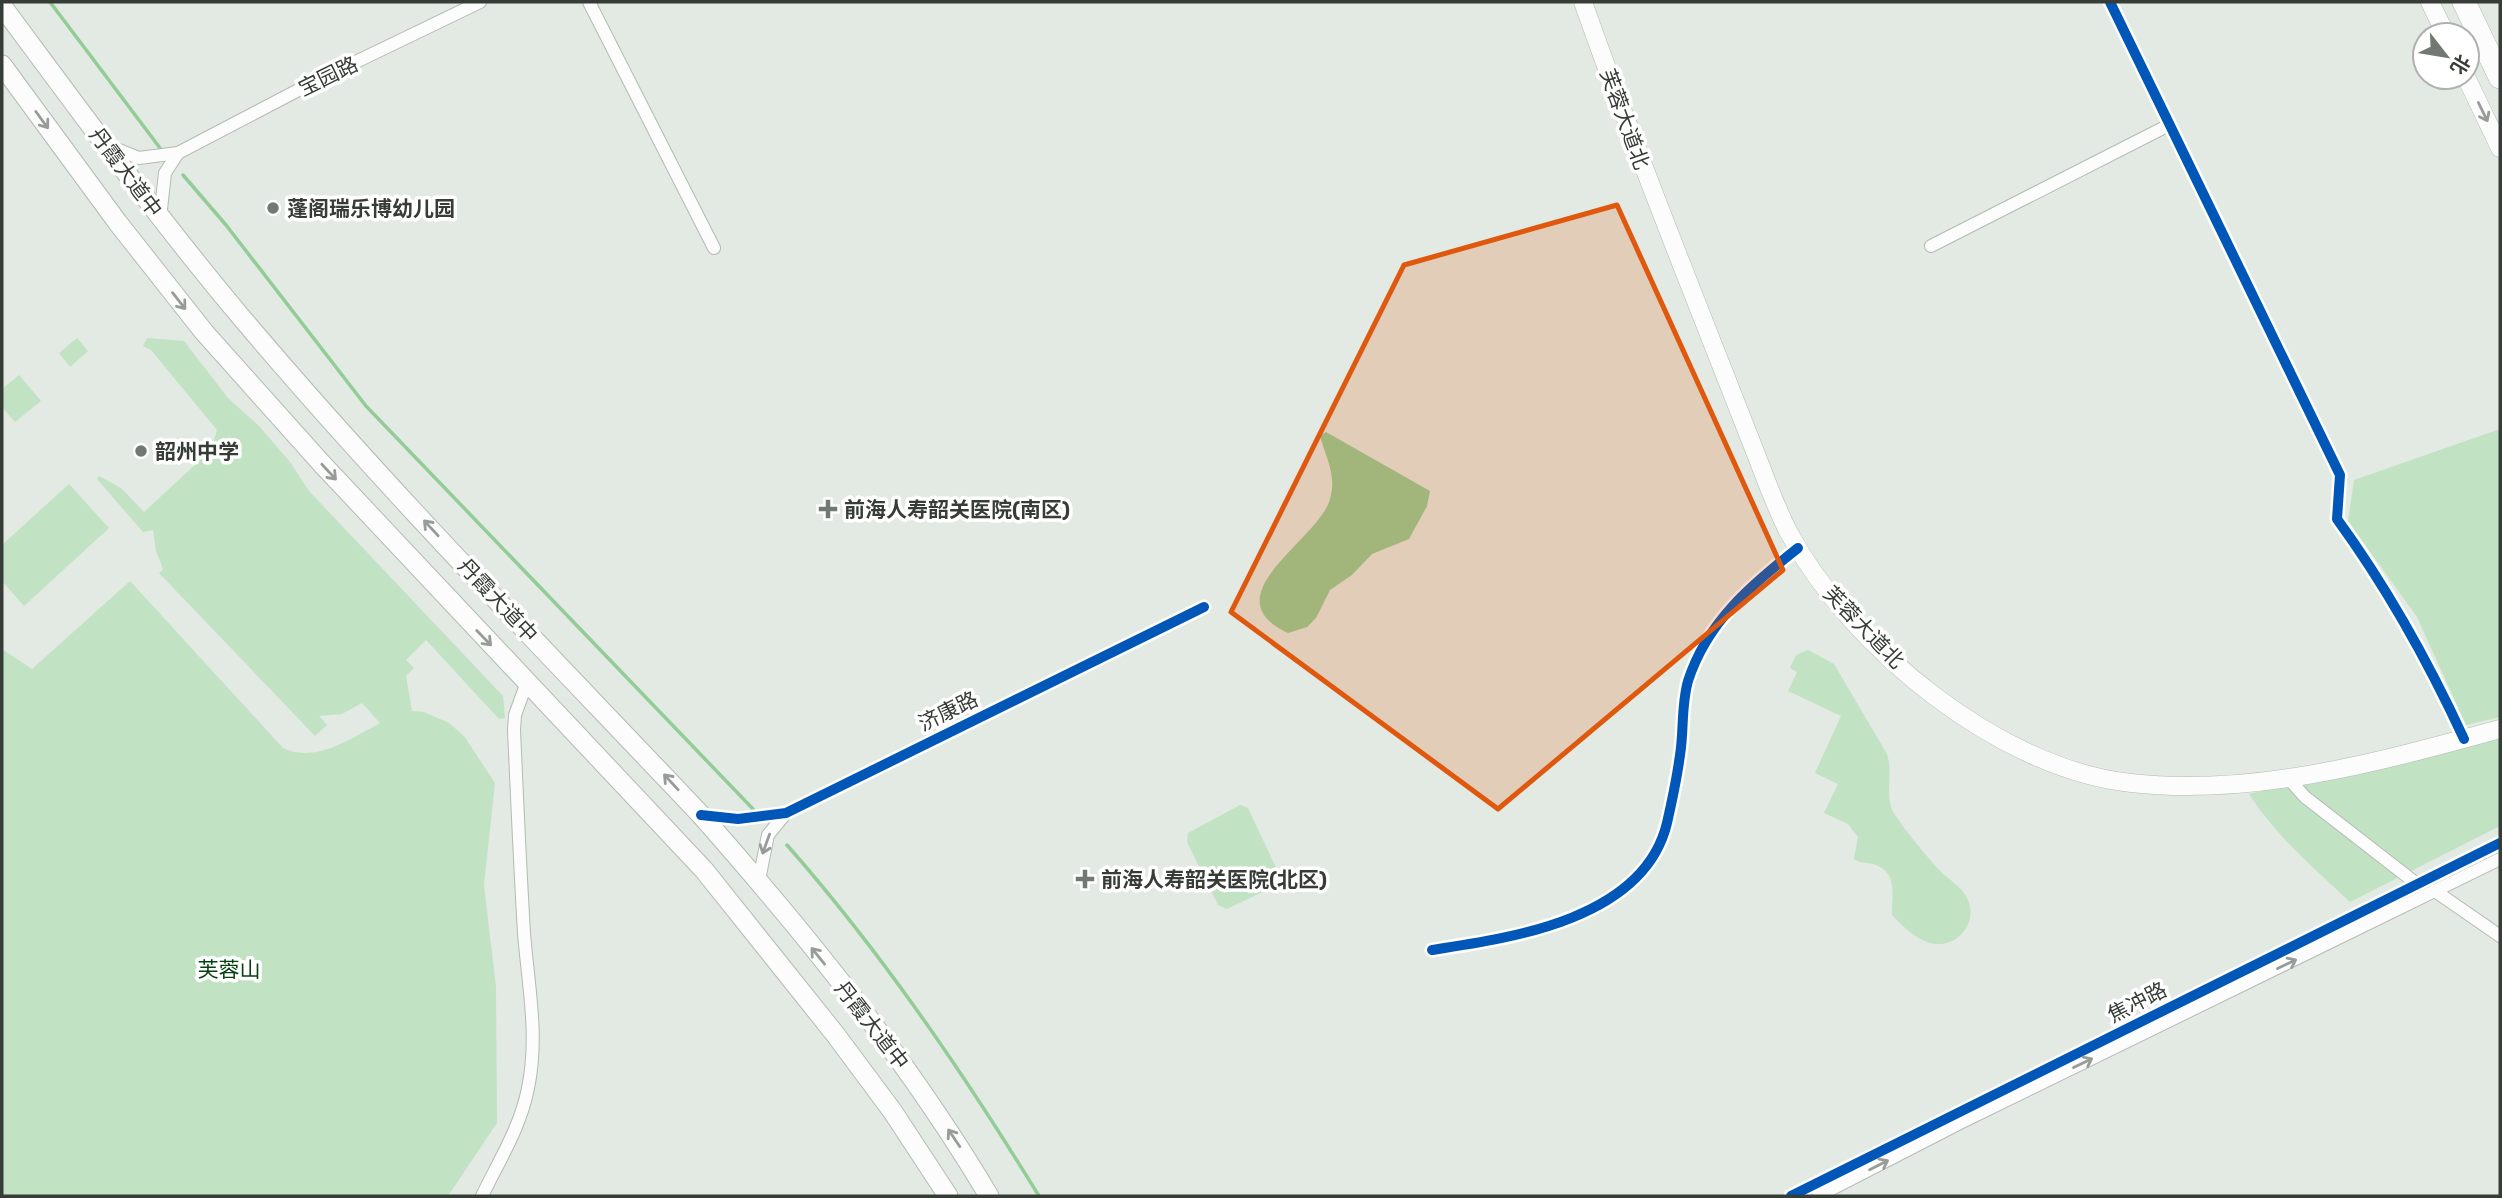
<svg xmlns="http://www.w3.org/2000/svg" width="2502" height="1198" font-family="Rubik,'Noto Sans SC',sans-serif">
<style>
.green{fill:#c2e2c4}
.water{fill:#93cc97}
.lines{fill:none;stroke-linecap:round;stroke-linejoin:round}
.stream{stroke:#93cc97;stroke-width:3.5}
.street-casing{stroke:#b4bab4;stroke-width:14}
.secondary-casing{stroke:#b4bab4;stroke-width:19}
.primary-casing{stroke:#b4bab4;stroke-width:21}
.highway-casing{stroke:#b4bab4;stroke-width:24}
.street{stroke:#fbfcfb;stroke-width:12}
.secondary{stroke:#fbfcfb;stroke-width:18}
.primary{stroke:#fbfcfb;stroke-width:19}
.highway{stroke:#fbfcfb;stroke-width:23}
.cycleway-casing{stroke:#fff;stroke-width:15}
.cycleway{stroke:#0057b8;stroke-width:10}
.oneway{stroke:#989c98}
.marked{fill:#df580e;fill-opacity:0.2;stroke:#df580e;stroke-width:5;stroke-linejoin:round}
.poi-dot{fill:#727973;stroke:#fff;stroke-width:2.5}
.labels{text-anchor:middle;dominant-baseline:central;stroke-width:7;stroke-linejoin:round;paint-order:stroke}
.street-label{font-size:21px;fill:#363c36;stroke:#fff}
.poi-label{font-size:21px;font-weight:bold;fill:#363c36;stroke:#fff;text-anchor:start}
.park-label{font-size:21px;fill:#064112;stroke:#fff}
</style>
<rect width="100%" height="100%" fill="#e2eae3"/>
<!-- green -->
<g class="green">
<polygon points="77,338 88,351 70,367 59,353"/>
<path d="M147,338L184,341L228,398L259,426L290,462L309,491L503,696L505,718L499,719L426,640L406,660L414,668L406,676L412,711L424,712L449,723L464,736L495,783L484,885L496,987L497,1123L448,1196H2V649L32,669L130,581L283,748C315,764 352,738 380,723L362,703L342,714L319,716L327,725L315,736L159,573L163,569L156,551L153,530L143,532L97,479L99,476L121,488L144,512L211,450L217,430L151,350L143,346Z"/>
<polygon points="19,375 41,401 15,422 2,407 2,389"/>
<polygon points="2500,429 2500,717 2466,725 2417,617 2348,521 2354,480"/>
<polygon points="69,484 109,528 24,606 2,581 2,545"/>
<path d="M1808,650L1834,664L1887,754C1893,773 1886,789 1891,807C1893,817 1931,861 1940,871C1951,882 1967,889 1970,907C1974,929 1953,949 1930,943C1915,939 1903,926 1892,915C1891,895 1899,875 1876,865C1868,862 1861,864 1854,859L1858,837L1848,824L1824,813L1838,784L1815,773L1841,716L1788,691L1797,672L1790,668L1796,655Z"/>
<path d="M2500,736V826L2350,902C2314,868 2276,836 2249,794Z"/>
<polygon points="1240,805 1248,808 1279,874 1275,886 1227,909 1218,905 1187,842 1188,833"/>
</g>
<!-- water -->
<path class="water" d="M1326,432L1430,491L1427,506L1409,539L1372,554L1352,575L1330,590L1316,618L1307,627L1288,633C1209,596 1319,540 1330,499C1337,475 1326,458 1320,436Z"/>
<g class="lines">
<!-- stream -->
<g class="stream">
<polyline points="50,2 160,148"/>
<polyline points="183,175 226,225 366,406 753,809"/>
<path d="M787,845C882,953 964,1074 1039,1196"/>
</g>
<!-- street casing -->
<g class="street-casing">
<g id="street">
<polyline points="589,2 714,248"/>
<path d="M2110,2L2340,475L2337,519C2388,589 2428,661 2464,739"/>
<polyline points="109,146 139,158 178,153 308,85 480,2"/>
<polyline points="160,218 165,173 178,153"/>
<polyline points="1931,246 2169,125"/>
<polyline points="2288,778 2305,797 2417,884"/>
<polyline points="701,815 738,819 786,813 1204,607"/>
<polyline points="759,880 768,835 786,813"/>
<polyline points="2435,891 2500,936"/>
<path d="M1432,950C1512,938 1644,919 1667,823C1672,801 1677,778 1680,755C1684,731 1681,706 1688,681C1707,622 1751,585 1798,548"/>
<path d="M482,1196C499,1161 521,1126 528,1088C539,1037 528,984 524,933C520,866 517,798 514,730L515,715L527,682"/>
<polyline points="1791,1196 2500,843"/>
<polyline points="1818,1196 1960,1123 2500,859"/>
</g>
</g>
<!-- secondary casing -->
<g class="secondary-casing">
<g id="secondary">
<path d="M1583,2C1620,107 1660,210 1701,314C1719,359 1736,404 1754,449C1765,477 1775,506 1789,533C1851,647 1999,769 2131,783C2254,797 2382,761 2500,729"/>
<polyline points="2430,2 2446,35"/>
<polyline points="2466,77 2500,148"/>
</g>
</g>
<!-- primary casing -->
<g class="primary-casing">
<g id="primary">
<path d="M2,6C80,111 157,217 241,317C387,490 546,651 701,815C806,934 908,1060 989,1196"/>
<polyline points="2,65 118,223 204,332 322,464 704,870 835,1034 893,1112 948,1196"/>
</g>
</g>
<!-- highway casing -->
<g class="highway-casing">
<polyline id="highway" points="2464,2 2500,77"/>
</g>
<!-- street -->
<use href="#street" class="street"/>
<!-- secondary -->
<use href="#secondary" class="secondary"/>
<!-- primary -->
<use href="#primary" class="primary"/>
<!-- highway -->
<use href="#highway" class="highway"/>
<!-- cycleway casing -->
<g class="cycleway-casing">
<g id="cycleway">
<path d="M2110,2L2340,475L2337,519C2388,589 2428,661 2464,739"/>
<polyline points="701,815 738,819 786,813 1204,607"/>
<path d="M1432,950C1512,938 1644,919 1667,823C1672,801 1677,778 1680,755C1684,731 1681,706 1688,681C1707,622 1751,585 1798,548"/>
<polyline points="1791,1196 2500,843"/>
</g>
</g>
<!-- cycleway -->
<use href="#cycleway" class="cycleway"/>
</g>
<!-- one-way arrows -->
<defs><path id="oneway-shaft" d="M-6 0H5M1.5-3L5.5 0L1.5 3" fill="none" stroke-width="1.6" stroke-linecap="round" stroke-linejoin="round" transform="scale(1.75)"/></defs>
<g class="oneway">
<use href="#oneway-shaft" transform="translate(2483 112) rotate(64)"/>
<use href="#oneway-shaft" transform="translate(42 120) rotate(54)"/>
<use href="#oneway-shaft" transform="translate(179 301) rotate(52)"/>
<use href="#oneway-shaft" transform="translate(329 472) rotate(47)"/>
<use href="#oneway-shaft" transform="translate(431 528) rotate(-133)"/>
<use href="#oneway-shaft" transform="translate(484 638) rotate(46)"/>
<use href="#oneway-shaft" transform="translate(671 782) rotate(-133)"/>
<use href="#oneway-shaft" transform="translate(766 844) rotate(110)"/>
<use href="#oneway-shaft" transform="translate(818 956) rotate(-129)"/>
<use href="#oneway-shaft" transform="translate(2287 964) rotate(-26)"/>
<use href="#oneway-shaft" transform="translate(2083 1063) rotate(-26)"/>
<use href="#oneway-shaft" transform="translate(954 1138) rotate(-124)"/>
<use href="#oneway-shaft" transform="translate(1879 1165) rotate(-27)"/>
</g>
<!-- marked area -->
<path class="marked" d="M1617,205L1783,570L1498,809L1231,612L1404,265Z"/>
<!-- markers -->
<g class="poi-dot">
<circle cx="273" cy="208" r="7"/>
<circle cx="141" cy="451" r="7"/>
<path d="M824.5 498.5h7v7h7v7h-7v7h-7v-7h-7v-7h7z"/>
<path d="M1081.5 868.5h7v7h7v7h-7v7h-7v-7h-7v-7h7z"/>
</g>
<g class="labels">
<!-- street labels -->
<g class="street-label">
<text transform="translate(328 76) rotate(-26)">宝园路</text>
<text transform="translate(1625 119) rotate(70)">芙蓉大道北</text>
<text transform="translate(126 172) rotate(53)">丹霞大道中</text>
<text transform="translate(498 600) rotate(47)">丹霞大道中</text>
<text transform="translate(1864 627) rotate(46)">芙蓉大道北</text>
<text transform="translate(948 711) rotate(-26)">济康路</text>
<text transform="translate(2137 1002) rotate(-27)">焦冲路</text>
<text transform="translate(872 1025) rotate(52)">丹霞大道中</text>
</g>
<!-- poi labels -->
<g class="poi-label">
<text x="287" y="208">蓬阁瑞乐博幼儿园</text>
<text x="155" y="451">韶州中学</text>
<text x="844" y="509">前海人寿韶关医院(南区)</text>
<text x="1101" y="879">前海人寿韶关医院(北区)</text>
</g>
<!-- park labels -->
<g class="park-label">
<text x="229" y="969">芙蓉山</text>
</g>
</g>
<!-- border -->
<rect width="2502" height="1198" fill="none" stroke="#363c36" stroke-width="7"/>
<!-- north arrow -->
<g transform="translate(2446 56) rotate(121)"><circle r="33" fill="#ffffff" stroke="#afb1af" stroke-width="2"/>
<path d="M0-5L12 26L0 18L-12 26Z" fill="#727973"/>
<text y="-10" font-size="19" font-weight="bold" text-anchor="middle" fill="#363c36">北</text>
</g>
</svg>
